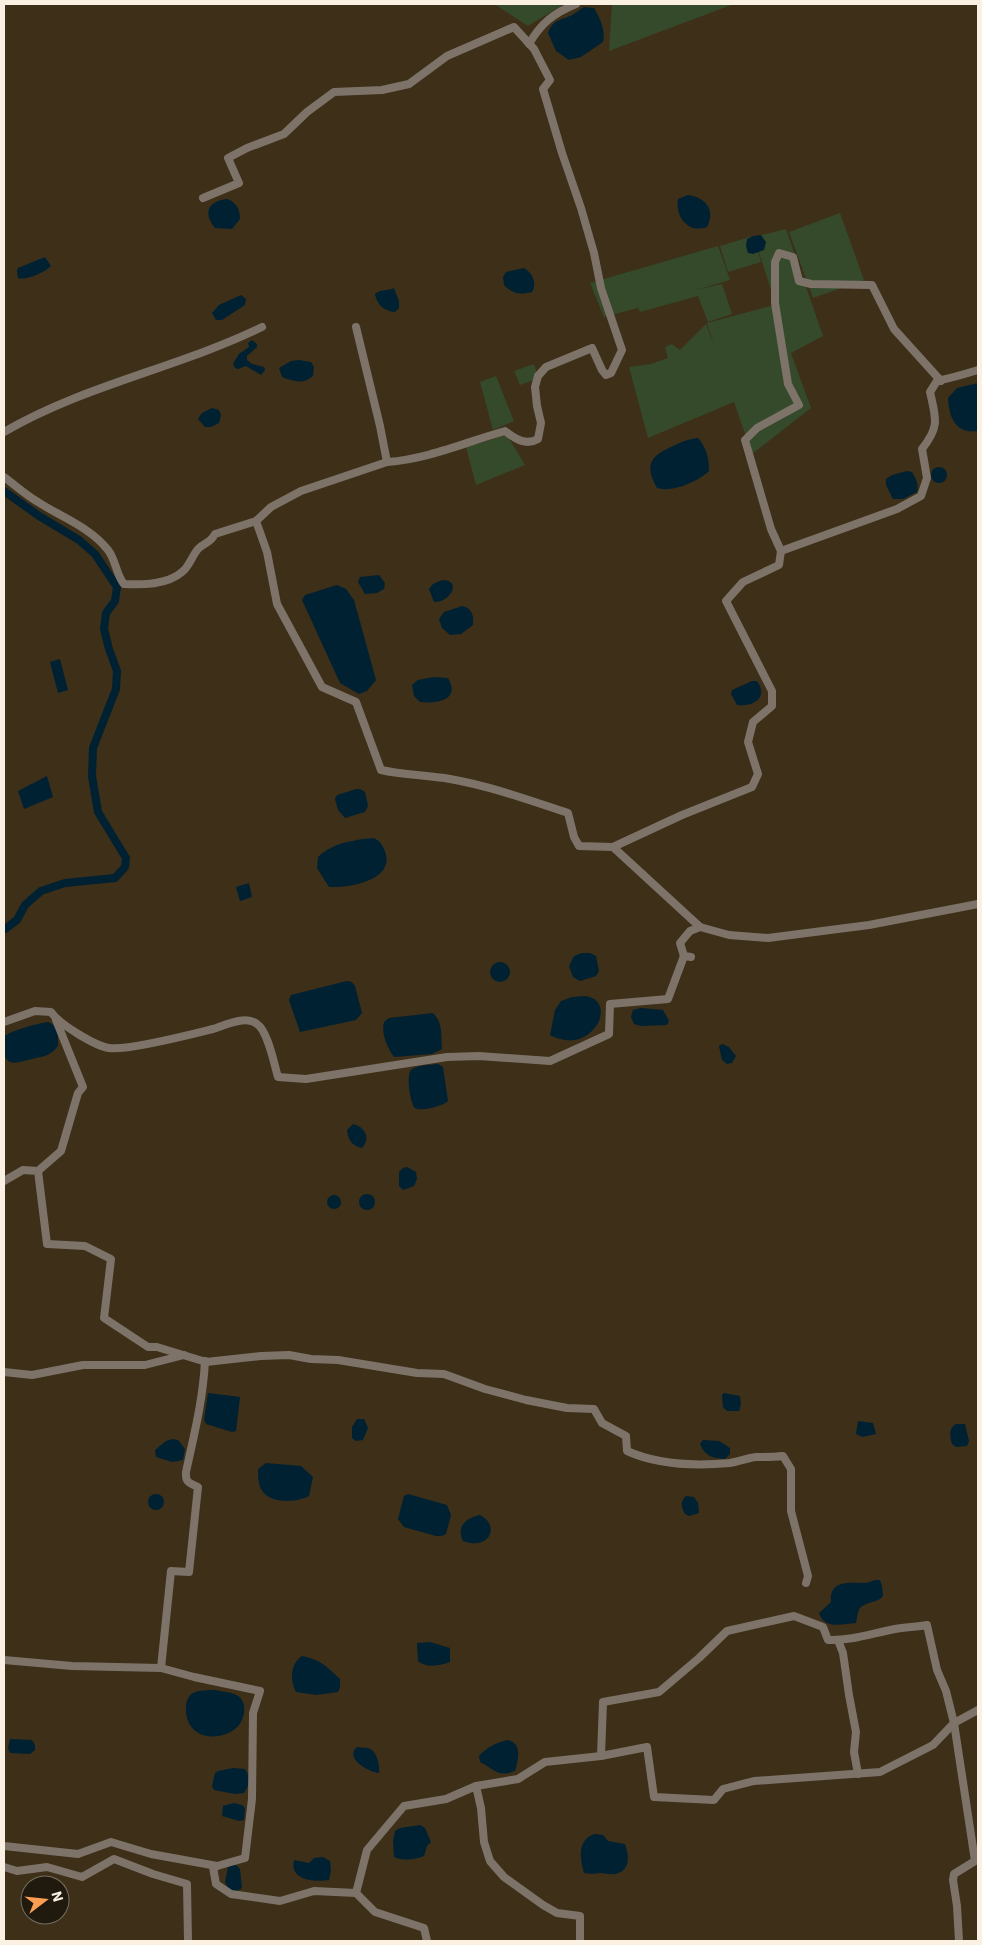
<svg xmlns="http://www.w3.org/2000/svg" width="982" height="1945" font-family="'IBM Plex Sans',sans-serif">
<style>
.green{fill:#354a2a}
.water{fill:#002132}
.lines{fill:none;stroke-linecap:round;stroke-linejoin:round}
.canal{stroke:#002132;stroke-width:8}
.minor{stroke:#7d7369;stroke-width:8}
</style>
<rect width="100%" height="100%" fill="#3d2f18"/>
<!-- green -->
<g class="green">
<polygon points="494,4 564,4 528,26"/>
<polygon points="612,4 734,4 609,51"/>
<polygon points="840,213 864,280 813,298 789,232"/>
<polygon points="786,229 823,336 791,353 811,408 752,454 734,402 648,438 629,367 651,364 668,358 665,347 672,344 680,350 706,324 715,347 707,323 774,305 782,324 754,237"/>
<polygon points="753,236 761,262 728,272 720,246"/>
<polygon points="718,246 730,280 696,290 722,284 732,314 708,322 698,296 640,312 638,308 604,317 590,283"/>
<polygon points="534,364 539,378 520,385 514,371"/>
<polygon points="496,376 514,421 493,430 480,382"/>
<polygon points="507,435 525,465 476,485 466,447"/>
</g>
<!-- water -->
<g class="water">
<path d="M584,7L594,8C600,18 606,31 603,42L581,57L569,60L556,51L548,33C553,20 558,21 570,16C575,14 579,10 584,7Z"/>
<path d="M688,195C705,197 716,210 707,227C688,234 675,217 678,199Z"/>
<path d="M227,199C236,202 240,209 240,219L232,229L215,228C202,212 209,201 227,199Z"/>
<polygon points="761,235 766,242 764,250 753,254 748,253 746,246 747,239 753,236"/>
<path d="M45,257L51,266C45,272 26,281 18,278L17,270L18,268Z"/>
<path d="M524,268C533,273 537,284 532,292C520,295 512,294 504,285L503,277L506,272Z"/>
<path d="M394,288L399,301V308L395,312C384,311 377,305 375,294C380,289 388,291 394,288Z"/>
<polygon points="241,295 246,299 245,305 222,320 216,320 212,313 219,305"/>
<polygon points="252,340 257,344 257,347 247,356 247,360 252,364 264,367 265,370 261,375 246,366 238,369 235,368 233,364 239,354 249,347 248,343"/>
<path d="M299,360L311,362L314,367L313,376C303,385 293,381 282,377L279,368L291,361Z"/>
<path d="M978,383V431C955,434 949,417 948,398L957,388Z"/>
<polygon points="212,408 219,410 221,415 219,423 211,427 205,427 198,419 202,413"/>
<path d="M698,438C707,449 709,458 709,471C699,481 672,493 657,488C645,466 649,457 671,447C681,442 688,439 698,438Z"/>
<circle cx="939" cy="475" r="8"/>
<path d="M907,471L912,472C916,479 919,484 917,492L903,499H893L886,485V479L892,475Z"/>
<polygon points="379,575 385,583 384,589 377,593 365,594 358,582 360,577"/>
<path d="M442,580C463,580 450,603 434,602L429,589L433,584Z"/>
<polygon points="337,585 346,589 354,600 376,680 367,691 359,694 340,683 302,600 305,595"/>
<path d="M462,606C472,608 474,616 473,625L461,634L450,635L442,628L439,619L444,612Z"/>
<polygon points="60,659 68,690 58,693 50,662"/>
<path d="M434,677L448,678C461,700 437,704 420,702L414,696L412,685L418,680Z"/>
<path d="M752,681H757C769,698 753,707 737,705L731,694L732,690Z"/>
<polygon points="47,776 53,797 24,809 18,791"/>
<polygon points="356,789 360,789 365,792 368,806 365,812 345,818 338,810 335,799 337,795"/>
<path d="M373,838C379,840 381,843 384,849C398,880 350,888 329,887L317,868L318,857C332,843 354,840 373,838Z"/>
<polygon points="249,883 252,897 240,901 236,887"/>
<polygon points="582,953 590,953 596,956 599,971 596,976 580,981 573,977 569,966 574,956"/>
<circle cx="500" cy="972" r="10"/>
<polygon points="347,981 352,982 355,986 362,1013 356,1020 300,1032 289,1000 291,995"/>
<path d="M585,996C620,1000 592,1058 550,1035L555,1010L561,1001L572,997Z"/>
<polygon points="641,1008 663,1010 669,1021 667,1025 641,1026 634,1024 631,1017 633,1010"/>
<path d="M433,1013C443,1022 441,1036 442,1049L432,1054L394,1057C387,1047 381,1034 384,1022L389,1018Z"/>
<path d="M48,1022C59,1026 58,1036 58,1046C50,1056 45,1056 32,1059C19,1062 4,1069 4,1049C4,1046 3,1040 4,1037C8,1031 40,1023 48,1022Z"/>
<polygon points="722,1044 729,1047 736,1056 732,1063 727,1064 722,1060 719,1046"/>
<path d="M438,1064L443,1067L448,1101C443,1106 421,1112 415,1108C410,1103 406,1075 411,1070C417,1065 430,1065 438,1064Z"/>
<path d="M353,1124C365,1127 371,1138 362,1148C352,1146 348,1140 347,1130Z"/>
<polygon points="407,1167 416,1172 417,1179 414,1186 403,1190 399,1186 399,1172 403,1168"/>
<circle cx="367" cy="1202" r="8"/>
<circle cx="334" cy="1202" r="7"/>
<polygon points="208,1393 240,1397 236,1431 232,1432 206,1424 204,1420"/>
<polygon points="724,1393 740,1396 741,1404 739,1411 727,1411 723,1407 722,1395"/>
<polygon points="357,1419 364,1419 368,1428 363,1440 356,1441 352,1438 352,1427"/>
<polygon points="858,1421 873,1423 876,1434 862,1437 856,1434"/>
<path d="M956,1424H965L969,1441L967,1446L956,1447L952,1444C950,1436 948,1429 956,1424Z"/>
<polygon points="173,1439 178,1440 185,1449 183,1460 172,1462 156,1457 155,1450 166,1441"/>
<path d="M703,1440L719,1441L730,1448V1454L725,1459C712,1458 705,1456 700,1444Z"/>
<path d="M266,1463L301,1466L313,1477L309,1496C296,1503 269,1504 261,1489C258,1483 258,1475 258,1469Z"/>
<circle cx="156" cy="1502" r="8"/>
<polygon points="408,1494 447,1505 451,1515 446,1534 441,1536 436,1536 404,1527 398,1519 404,1496"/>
<path d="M686,1496L694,1497L698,1503L699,1513L689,1516L685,1514C681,1507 680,1502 686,1496Z"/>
<path d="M480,1515C501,1526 489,1551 463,1541C456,1526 466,1518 480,1515Z"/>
<path d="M875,1580H880L882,1586L883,1596C877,1604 863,1601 859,1610C857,1614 857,1619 856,1623C842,1624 825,1630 819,1613L831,1602C829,1580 849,1583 863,1583C868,1583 871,1581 875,1580Z"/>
<path d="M430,1642L450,1648V1662C440,1666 426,1668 418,1661L417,1643Z"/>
<path d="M302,1656C321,1660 326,1666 340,1679V1687L338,1692L316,1695L296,1692C290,1680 290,1664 302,1656Z"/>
<path d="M216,1690C222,1692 233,1692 238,1696C249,1703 244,1723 235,1729C222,1739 199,1740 190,1725C185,1717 183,1699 193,1693C199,1690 208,1690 216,1690Z"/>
<polygon points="10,1739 32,1740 35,1745 35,1750 30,1754 10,1753 8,1748"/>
<path d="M507,1740C523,1742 518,1761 515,1771C497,1778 495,1769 480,1762L479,1756C487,1747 496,1743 507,1740Z"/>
<path d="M357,1747C361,1748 367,1747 370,1749C377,1752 380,1766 379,1773C368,1772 344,1758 357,1747Z"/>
<path d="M233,1768L245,1769C251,1778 250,1784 244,1793L235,1794L214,1790L212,1786L215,1773L218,1771Z"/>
<polygon points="234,1803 242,1805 245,1808 244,1820 239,1821 222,1816 223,1806"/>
<path d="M420,1825L425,1828L431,1842L427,1846L424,1856C415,1860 403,1861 394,1857L393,1841L395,1831L400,1828Z"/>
<path d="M594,1834L603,1835L608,1841L625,1844C629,1855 631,1870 616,1874C611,1875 605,1873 600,1873C594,1874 590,1874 584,1873C580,1857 577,1841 594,1834Z"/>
<path d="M323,1857L330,1861L331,1870L329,1880C315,1882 289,1881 294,1860L309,1863L314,1858Z"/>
<polygon points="231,1865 236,1865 240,1869 242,1888 237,1891 229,1890 225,1882 228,1867"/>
</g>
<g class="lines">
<!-- canal -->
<polyline class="canal" points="4,491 39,516 79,540 95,554 117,587 115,601 106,613 104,629 109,649 117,671 116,689 93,748 92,776 98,812 126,858 125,867 115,878 65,883 41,891 25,905 17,920 5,929"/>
<!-- minor -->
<g class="minor">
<path d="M529,44C541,23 554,13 576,4"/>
<polyline points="356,327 380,426 387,462"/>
<path d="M941,381L894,329L872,285L811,284L799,281L793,257L779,253L775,262V303L788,384L799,405L757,428L745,440L771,529L781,551L897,509L921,496L927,478L922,449C940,426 936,419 930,392L937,381C951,378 965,374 978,370"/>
<path d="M4,432C84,385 178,368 262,327"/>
<path d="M4,477C15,485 26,495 38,502C61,517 90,527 108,550C116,560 116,575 124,584C142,585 167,585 182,572C189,567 192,556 198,549C204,542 210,544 215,534L256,521L271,507L301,491L387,462C428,459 466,442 505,431C515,439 526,446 538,439L541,423L537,406L535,387L538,376L546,367L592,348L602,370L606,375L611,373L622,350L601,288L594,253L581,208L562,153L543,89L550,80L534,49L514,27L447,56L409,84L382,90L334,92L307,112L284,134L247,148L228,158L239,183L203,198"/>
<path d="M256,521L267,552L277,604L322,687L356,702L381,770C403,775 427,775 450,779C490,786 529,800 568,813L574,837L579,846L613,847L700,927L729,935L768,938L869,925L978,904"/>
<polyline points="613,847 682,815 752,787 758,774 748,742 753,722 772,706 772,691 726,601 743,582 779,565 781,551"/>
<polyline points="691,957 684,956 680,943 690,931 700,927"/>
<path d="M4,1022L35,1011L51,1012C59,1024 95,1046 109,1048C127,1051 193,1034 213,1029C226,1025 245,1015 257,1024C268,1031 274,1064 278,1077L306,1079L447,1057L479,1056L550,1061L609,1034L610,1004L668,999L684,956"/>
<polyline points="38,1171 61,1151 78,1093 83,1087 56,1020"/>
<path d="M4,1181L23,1170L38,1171L47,1244L85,1246L111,1259L104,1318L148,1347H157L206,1362L261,1356L289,1355L311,1359L338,1360L417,1373L444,1374L485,1389L526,1400L567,1408L594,1409L602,1423L626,1436L627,1451C658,1465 697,1466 730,1463C738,1462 747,1458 756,1457C765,1457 774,1457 783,1456L791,1469V1511L808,1576L806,1583"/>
<polyline points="4,1372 32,1375 83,1365 145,1365 184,1355"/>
<polyline points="838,1640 843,1653 849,1695 856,1732 854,1752 858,1774"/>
<polyline points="4,1660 72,1666 161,1668 194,1677 260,1691 253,1713 252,1799 245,1858 217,1866"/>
<path d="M161,1668L171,1571L189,1572L198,1487C190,1483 185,1483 186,1472C194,1435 203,1400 205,1361"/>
<path d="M601,1756L603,1702L659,1692L699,1658L727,1631L794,1616L823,1627L828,1640C851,1641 873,1633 895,1629C906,1627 917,1627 927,1625L937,1670L946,1691L954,1723L975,1861L954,1874L953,1880L957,1906L959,1941"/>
<polyline points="476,1786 481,1808 484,1842 490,1861 504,1877 543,1905 557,1913 580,1916 580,1941"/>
<polyline points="4,1846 78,1854 111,1842 151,1854 217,1866 213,1867 216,1884 231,1894 280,1901 314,1891 356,1893 367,1850 404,1806 446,1799 476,1786 518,1779 545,1762 601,1756 647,1747 654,1797 714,1800 723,1789 754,1781 880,1772 933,1745 954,1723 978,1710"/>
<polyline points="4,1867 17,1871 47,1867 82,1877 114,1859 153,1874 187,1884 188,1941"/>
<polyline points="356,1893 375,1912 424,1928 427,1941"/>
</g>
</g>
<!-- border -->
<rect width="982" height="1945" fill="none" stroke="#faf1e3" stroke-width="10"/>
<!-- north arrow -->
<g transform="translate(45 1900) rotate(74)"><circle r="24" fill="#1f190e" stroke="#776f63"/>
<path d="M0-4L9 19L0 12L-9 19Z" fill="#fb9e51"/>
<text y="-8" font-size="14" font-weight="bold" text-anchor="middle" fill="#faf1e3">N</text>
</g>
</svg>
